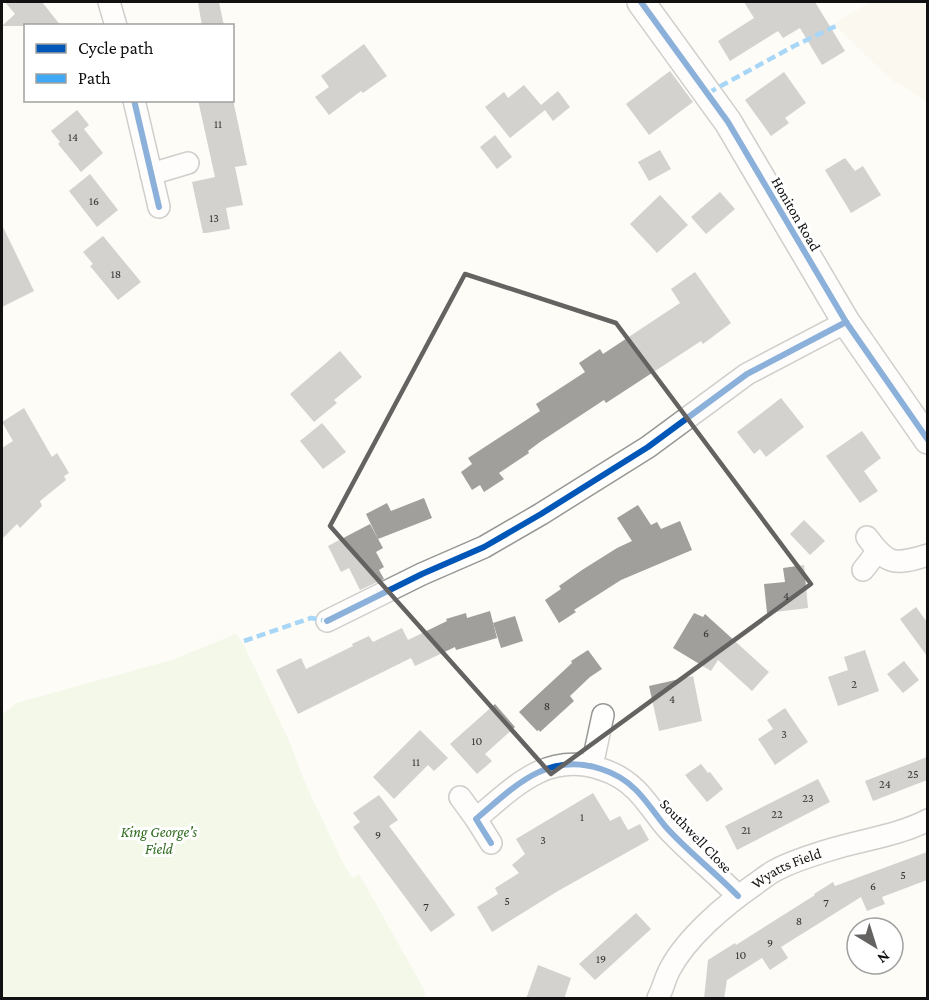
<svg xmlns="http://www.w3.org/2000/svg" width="929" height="1000" font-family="'Crimson Pro',serif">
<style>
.farmland{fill:#f9f7e4}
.green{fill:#e7f3d7}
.building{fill:#a19f9c}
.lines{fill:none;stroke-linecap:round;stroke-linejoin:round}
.minor-casing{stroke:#979795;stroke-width:24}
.tertiary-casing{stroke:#979795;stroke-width:30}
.minor{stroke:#fffffe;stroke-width:21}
.tertiary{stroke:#fffffe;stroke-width:27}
.quiet{stroke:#3fa9f5;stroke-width:4.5;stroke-dasharray:9 4.5;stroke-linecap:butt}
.cycleway-casing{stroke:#fff;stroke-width:10}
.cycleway{stroke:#0057b8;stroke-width:6}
.marked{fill:none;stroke:#646362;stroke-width:4.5;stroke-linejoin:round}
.labels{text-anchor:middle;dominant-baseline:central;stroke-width:6;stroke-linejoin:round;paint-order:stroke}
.number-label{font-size:12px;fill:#353434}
.street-label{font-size:15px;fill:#111;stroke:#fff}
.park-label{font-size:15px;font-style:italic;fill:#2f6b1f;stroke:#fff}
</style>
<rect width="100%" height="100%" fill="#fdfcf7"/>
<!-- farmland -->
<polygon class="farmland" points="870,2 927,2 927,102 889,78 834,24"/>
<!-- green -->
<polygon class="green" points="236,634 244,645 289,741 306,785 342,861 352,878 359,874 421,984 425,992 424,998 2,998 2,715 16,703 172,660"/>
<!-- building -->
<g class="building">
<polygon points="5,2 42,2 61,26 2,26 15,14"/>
<polygon points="198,2 219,2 224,26 202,26"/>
<polygon points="744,2 815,2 845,51 822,65 800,28 783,38 778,31 730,61 718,41 754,18"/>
<polygon points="364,44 387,76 363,93 361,91 329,115 315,97 329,87 321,76"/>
<polygon points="670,71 693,102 649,135 626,104"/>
<polygon points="784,72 806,103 785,118 789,123 771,136 745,100"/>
<polygon points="524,85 541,105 558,91 570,107 553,121 545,110 510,138 485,107 504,92 508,98"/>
<polygon points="198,100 233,100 247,165 235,167 243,205 226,208 230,229 206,233 203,233 192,182 215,177"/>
<polygon points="77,110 89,125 84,129 103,153 81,172 58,144 60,142 51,131"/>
<polygon points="495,135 512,157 497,169 480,147"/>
<polygon points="660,150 671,169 649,181 638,162"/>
<polygon points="845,158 855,171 863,166 881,195 851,213 825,170"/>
<polygon points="90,174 118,210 97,227 69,191"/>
<polygon points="720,192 735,209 706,234 691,217"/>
<polygon points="660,195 688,225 657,253 630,224"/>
<polygon points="2,225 34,291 2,307"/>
<polygon points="103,236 141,282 118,300 90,266 93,264 83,252"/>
<polygon points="695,272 731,323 703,344 701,341 606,403 604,400 540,442 528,451 529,453 499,473 504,479 484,492 480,485 472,490 461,472 472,464 468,458 540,411 536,404 585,372 579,363 600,349 603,354 680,303 671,289"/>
<polygon points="340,351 362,377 334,400 337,403 314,422 290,394"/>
<polygon points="781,398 804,427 766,457 760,449 754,454 737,432"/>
<polygon points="24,408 52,457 57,453 69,473 64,476 66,480 40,501 42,506 20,528 17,524 2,539 2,448 13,441 2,422"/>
<polygon points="322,423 346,452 323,469 300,441"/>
<polygon points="862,431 881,458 864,471 878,491 860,503 826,456"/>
<polygon points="424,498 432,518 378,539 366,514 387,503 391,511"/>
<polygon points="638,505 651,525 657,522 661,529 680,521 692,550 621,580 574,610 576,612 559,623 545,600 561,589 559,586 582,570 617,548 632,541 617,518"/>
<polygon points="804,520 825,541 810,555 790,534"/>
<polygon points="370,524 383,548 376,552 384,567 379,570 384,579 360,590 349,568 341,572 328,546"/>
<polygon points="804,565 808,608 767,613 764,584 785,582 783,568"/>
<polygon points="916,607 927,622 927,656 900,619"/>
<polygon points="490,611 497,638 456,650 455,647 415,666 411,658 298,714 276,670 301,658 306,669 353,646 352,644 369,636 373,642 402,628 408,640 447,621 446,619 466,613 467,618"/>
<polygon points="694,613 703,617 705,614 769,672 752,691 718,660 711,671 673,648"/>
<polygon points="515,616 523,641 501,648 493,623"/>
<polygon points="588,650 602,669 590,677 570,696 574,701 540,732 539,730 537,731 519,712 572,663 571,661"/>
<polygon points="865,650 879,691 838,706 828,677 848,670 844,657"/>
<polygon points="904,661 919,680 903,693 887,674"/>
<polygon points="693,676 702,721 659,731 649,686"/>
<polygon points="495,704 515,727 485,754 492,761 477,774 450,744"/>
<polygon points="785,708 808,742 775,765 758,739 773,729 767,720"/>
<polygon points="420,730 448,758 434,771 428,765 394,799 373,777"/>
<polygon points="927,757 927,780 873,801 865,781"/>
<polygon points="701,764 708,773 710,772 723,789 707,802 685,775"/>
<polygon points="818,779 830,802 737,850 725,826"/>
<polygon points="593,793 610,821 620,816 628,830 640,824 649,840 558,891 492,932 477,907 498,894 495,888 519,873 512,865 525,854 516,839"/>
<polygon points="379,795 398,820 389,826 455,915 431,932 353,827 360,822 353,813"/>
<polygon points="927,852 927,880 882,897 885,904 867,911 861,897 781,947 788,958 770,970 762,958 727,980 724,999 704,999 708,960 735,943 736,945 815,895 814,894 833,882 835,886"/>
<polygon points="636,913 651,929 595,980 579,964"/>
<polygon points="538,965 571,978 564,999 526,999"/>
</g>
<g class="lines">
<!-- minor casing -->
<g class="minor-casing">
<g id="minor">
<polyline points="109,2 116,26"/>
<polyline points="134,100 159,207"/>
<polyline points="151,174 188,163"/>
<path d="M867,537C888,566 895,565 928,555"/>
<polyline points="863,570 877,552"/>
<polyline points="327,621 422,574 484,547 541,514 648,447 747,374 846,322"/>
<polyline points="592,766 603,715"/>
<polyline points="460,797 476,819"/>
<path d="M491,843L476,819C514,787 547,751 601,769C614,773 626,780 636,790C647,801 655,814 665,826C687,851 715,872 738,896"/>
<path id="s1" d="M658,998C663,989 665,978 670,969C687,937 725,905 754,885C761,880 768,874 776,870C795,860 816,854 836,848C867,839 899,835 928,820"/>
</g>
</g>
<!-- tertiary casing -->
<g class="tertiary-casing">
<polyline id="tertiary" points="641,2 728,122 846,322 928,440"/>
</g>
<!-- minor -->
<use href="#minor" class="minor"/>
<!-- tertiary -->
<use href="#tertiary" class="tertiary"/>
<!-- quiet -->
<g class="quiet">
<polyline points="708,93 794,46 838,25"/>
<polyline points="244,641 311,618 327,621"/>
</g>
<!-- cycleway casing -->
<g class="cycleway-casing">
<g id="cycleway">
<polyline points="641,2 728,122 846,322 928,440"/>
<polyline points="134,100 159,207"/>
<polyline points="327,621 422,574 484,547 541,514 648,447 747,374 846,322"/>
<path d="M491,843L476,819C514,787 547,751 601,769C614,773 626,780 636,790C647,801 655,814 665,826C687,851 715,872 738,896"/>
</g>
</g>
<!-- cycleway -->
<use href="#cycleway" class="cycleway"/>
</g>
<!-- marked area -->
<path d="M0 0H929V1000H0ZM465,274L616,323L811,584L551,774L330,526Z" fill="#fdfcf7" fill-opacity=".55" fill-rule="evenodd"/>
<path class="marked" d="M465,274L616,323L811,584L551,774L330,526Z"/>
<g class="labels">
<!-- number labels -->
<g class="number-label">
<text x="218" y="124">11</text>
<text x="73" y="137">14</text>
<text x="94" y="201">16</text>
<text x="214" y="218">13</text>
<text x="116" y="274">18</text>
<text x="786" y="596">4</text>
<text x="706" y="633">6</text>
<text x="854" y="684">2</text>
<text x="672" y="699">4</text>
<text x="547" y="706">8</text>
<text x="784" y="734">3</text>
<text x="477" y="741">10</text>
<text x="416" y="762">11</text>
<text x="913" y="774">25</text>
<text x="885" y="784">24</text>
<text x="808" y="798">23</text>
<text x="777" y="814">22</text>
<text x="582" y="817">1</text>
<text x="746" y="830">21</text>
<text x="378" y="835">9</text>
<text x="543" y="840">3</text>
<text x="903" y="875">5</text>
<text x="873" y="886">6</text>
<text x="507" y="901">5</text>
<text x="826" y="903">7</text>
<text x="426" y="907">7</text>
<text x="799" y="921">8</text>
<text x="770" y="943">9</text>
<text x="741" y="955">10</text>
<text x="601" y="959">19</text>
</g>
<!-- street labels -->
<g class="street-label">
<text transform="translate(796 214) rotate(60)">Honiton Road</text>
<text transform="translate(696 836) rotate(46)">Southwell Close</text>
<text stroke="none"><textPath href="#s1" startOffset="188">Wyatts Field</textPath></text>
</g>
<!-- park labels -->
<g class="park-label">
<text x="159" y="832">King George's<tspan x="159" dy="17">Field</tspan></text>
</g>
</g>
<!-- border -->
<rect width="929" height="1000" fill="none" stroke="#111111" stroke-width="6"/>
<!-- legend -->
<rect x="24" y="24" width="210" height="78" fill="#ffffff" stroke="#a0a0a0" stroke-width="1.5"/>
<rect x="36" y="44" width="30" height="9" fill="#0057b8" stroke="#a0a0a0" stroke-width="1.5"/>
<text x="78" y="54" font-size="18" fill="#111111">Cycle path</text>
<rect x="36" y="74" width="30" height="9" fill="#3fa9f5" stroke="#a0a0a0" stroke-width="1.5"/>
<text x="78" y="84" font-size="18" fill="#111111">Path</text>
<!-- north arrow -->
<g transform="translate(875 946) rotate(142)"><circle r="28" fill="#ffffff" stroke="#a0a0a0" stroke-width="1.5"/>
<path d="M0-4.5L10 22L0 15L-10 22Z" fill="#646362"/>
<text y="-9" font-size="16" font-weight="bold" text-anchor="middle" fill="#111111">N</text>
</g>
</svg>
